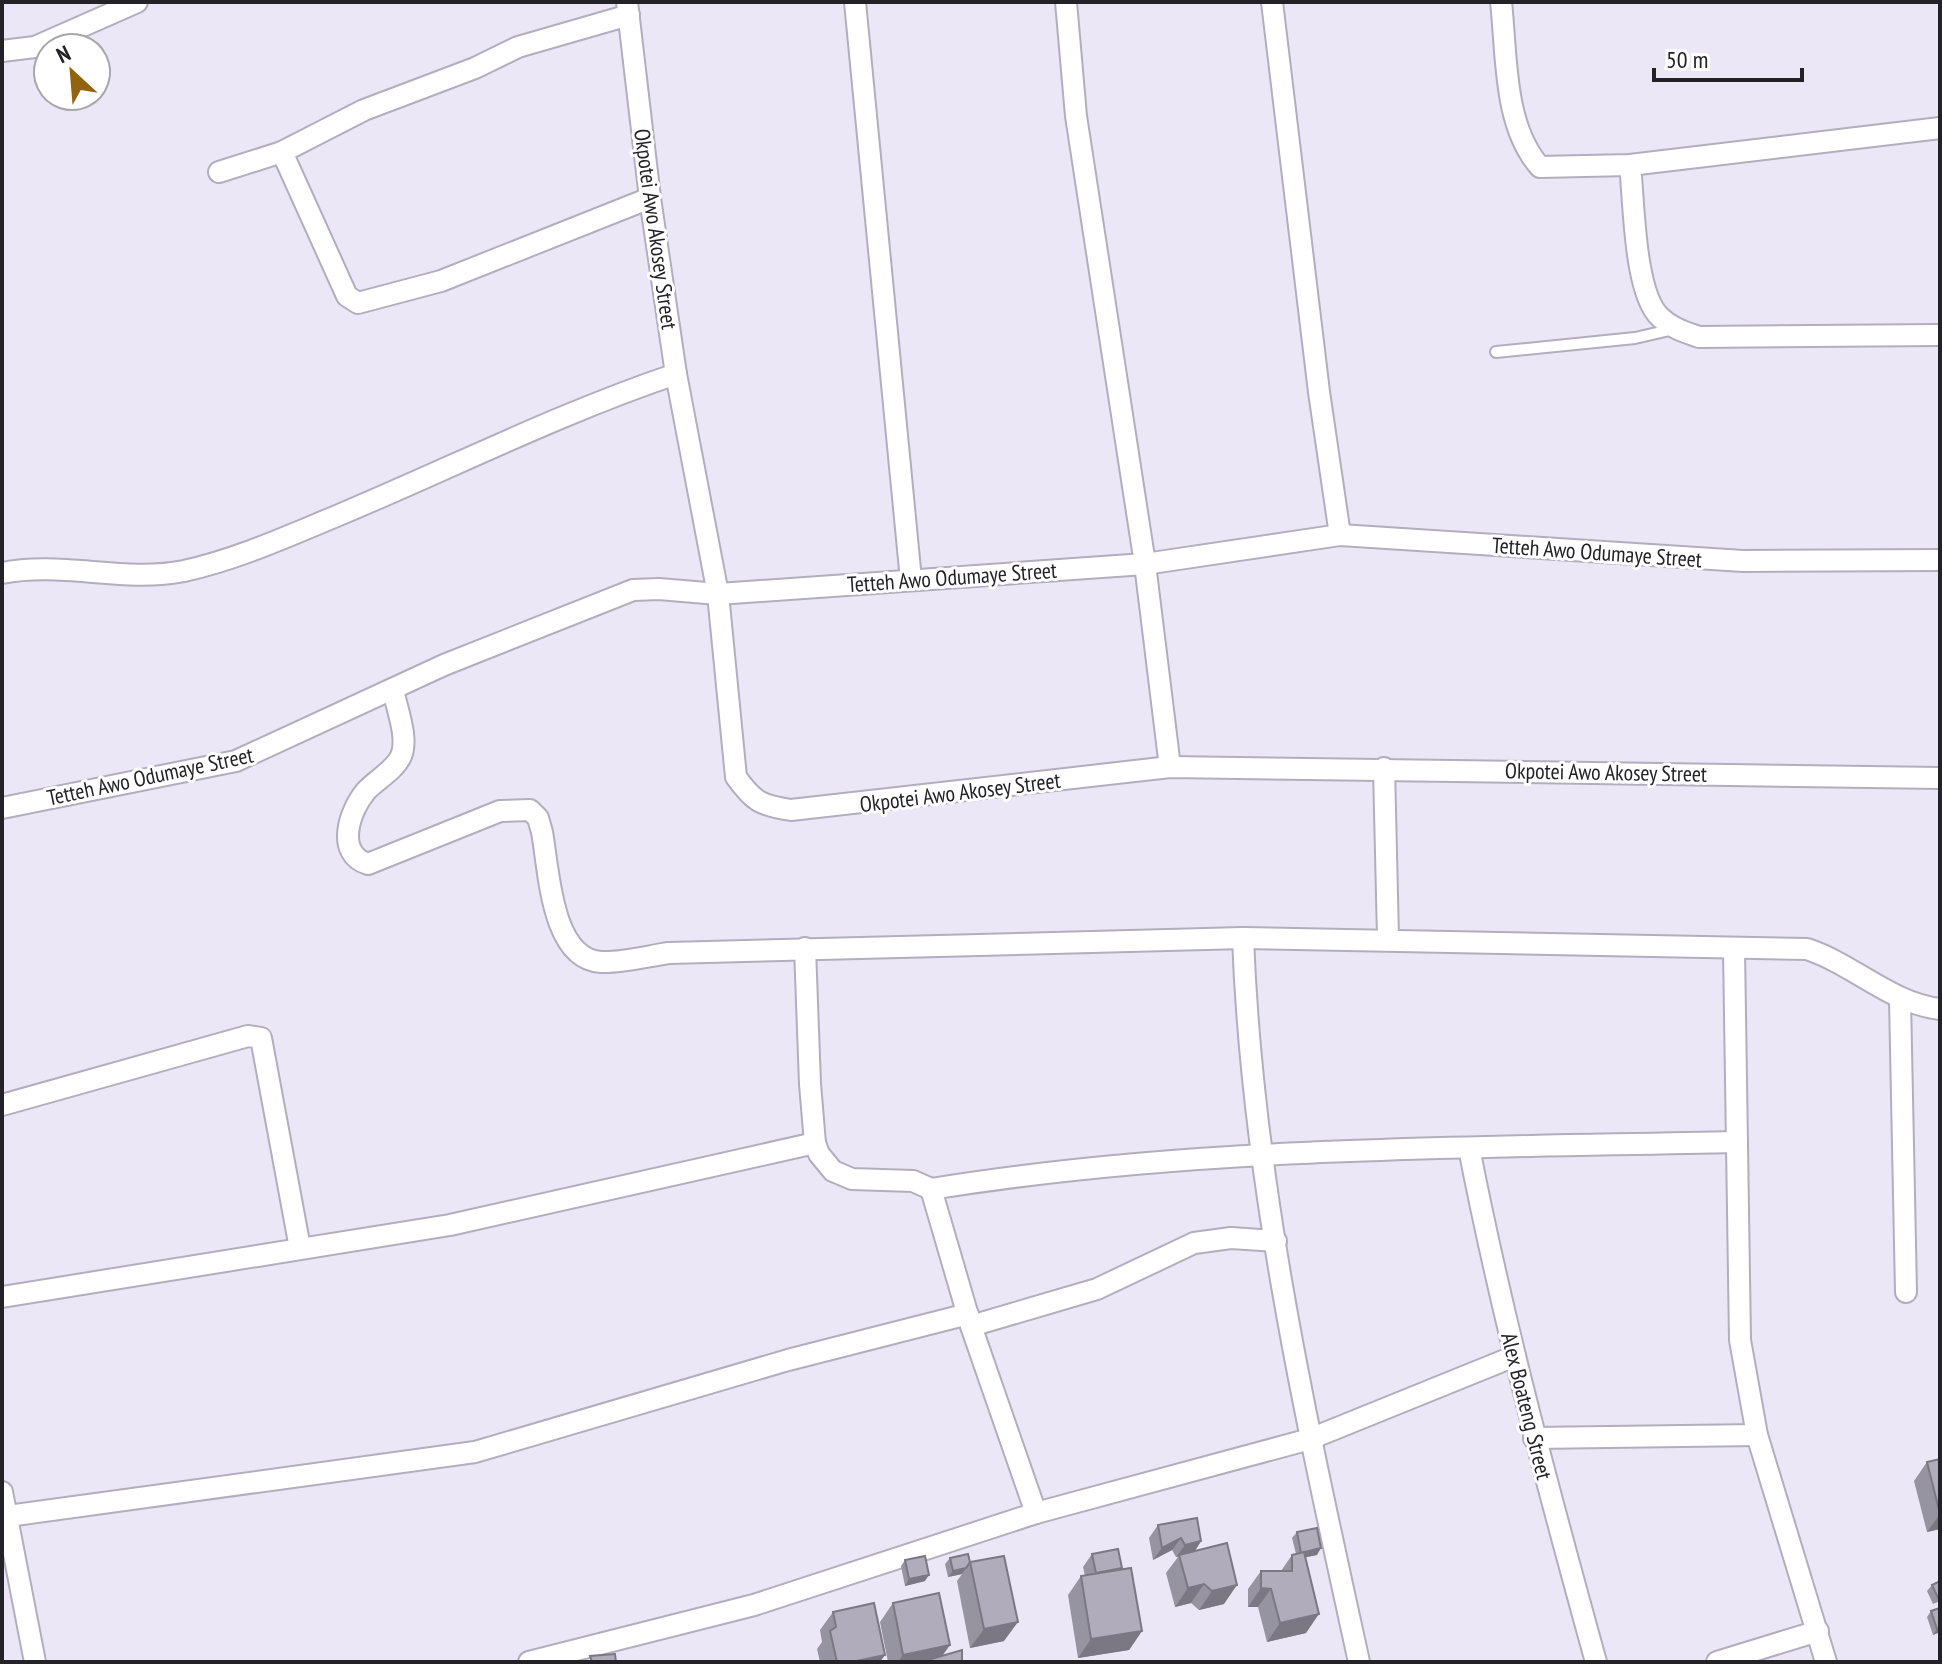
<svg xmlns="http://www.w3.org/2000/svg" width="1942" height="1664" font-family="'PT Sans Narrow',sans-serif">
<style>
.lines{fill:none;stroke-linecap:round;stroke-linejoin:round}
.lane-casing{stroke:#b2aebe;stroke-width:14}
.street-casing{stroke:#b2aebe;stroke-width:24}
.lane{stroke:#fff;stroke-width:10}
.street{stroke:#fff;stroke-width:20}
.wall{fill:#9794a2}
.shaded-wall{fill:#7b7884}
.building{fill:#b0acbc;stroke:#7b7884;stroke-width:2}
.labels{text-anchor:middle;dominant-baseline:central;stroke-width:6;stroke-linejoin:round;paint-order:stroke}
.street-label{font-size:22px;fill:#232227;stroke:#fff}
</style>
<rect width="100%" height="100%" fill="#ebe7f7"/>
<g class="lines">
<!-- lane casing -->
<g class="lane-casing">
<polyline id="lane" points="1496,352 1635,338 1674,329"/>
</g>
<!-- street casing -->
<g class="street-casing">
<g id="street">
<path d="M627,2L650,198L676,374L718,594L736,777C754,802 760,805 791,810L1170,767L1940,778"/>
<polyline points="855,2 911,580"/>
<polyline points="1066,2 1076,116 1145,564 1170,767"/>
<polyline points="1272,2 1319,392 1340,535"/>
<path d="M1501,2C1507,55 1503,125 1540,167L1630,165L1940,128"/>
<polyline points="2,51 35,47 137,2"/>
<polyline points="282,152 347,296 358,303 441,281 650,198"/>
<path d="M1630,165C1634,201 1634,293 1660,317C1671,328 1685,332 1699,337L1940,335"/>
<polyline points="219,172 282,152 364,110 475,68 518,47 629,15"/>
<path d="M2,573C62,561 123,583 184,571C238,559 288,536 339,515C451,468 560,413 676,374"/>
<path d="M393,689C396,707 409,738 401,756C395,770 376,780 366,791C349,811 335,854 368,864L500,811L530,810L538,818L542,832C549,870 551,959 601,962C623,963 648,956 669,953L1243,938L1807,949C1855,965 1890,1003 1940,1009"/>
<polyline points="1384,768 1388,938"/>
<polyline points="2,808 236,761 444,665 633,590 659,589 718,594 1145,564 1340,535 1743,561 1940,560"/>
<path d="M1243,938C1252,1182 1307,1424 1359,1662"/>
<polyline points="805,948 810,1084 815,1143 819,1154 833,1171 852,1179 913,1181 931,1189"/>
<polyline points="1734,949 1740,1340 1757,1435 1826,1662"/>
<polyline points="1900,999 1906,1292"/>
<polyline points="2,1105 248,1036 261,1038 300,1248"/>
<path d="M1469,1148C1503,1322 1549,1492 1596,1662"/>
<polyline points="2,1297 450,1225 815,1143"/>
<polyline points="971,1326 1097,1289 1194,1243 1231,1238 1276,1241"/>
<polyline points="1534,1438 1757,1435"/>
<polyline points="2,1492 35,1662"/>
<path d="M1036,1513L971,1326L931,1189C1197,1146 1468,1148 1737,1142"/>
<polyline points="8,1516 475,1452 788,1360 968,1314"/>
<polyline points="529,1662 754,1605 1036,1513 1310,1439 1515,1356"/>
<polyline points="1717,1662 1818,1631"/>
</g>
</g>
<!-- lane -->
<use href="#lane" class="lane"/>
<!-- street -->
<use href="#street" class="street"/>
</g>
<!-- wall -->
<g class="wall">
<polygon points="1940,1459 1940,1529 1927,1532 1914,1481 1927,1462"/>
<polygon points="1158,1525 1201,1541 1195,1551 1224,1604 1199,1610 1191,1603 1175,1607 1166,1573 1178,1557 1176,1557 1172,1550 1153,1560 1149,1538"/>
<polygon points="1297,1532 1317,1555 1305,1557 1306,1633 1267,1642 1258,1607 1248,1607 1248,1589 1261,1571 1281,1571 1292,1555 1296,1554 1292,1538"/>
<polygon points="1092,1554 1121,1570 1142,1631 1129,1650 1078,1658 1068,1595 1081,1576 1085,1576 1083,1567"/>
<polygon points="950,1558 970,1562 1004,1641 970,1648 957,1581 962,1574 948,1577 945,1564"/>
<polygon points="905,1560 925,1581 905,1586 901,1566"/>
<polygon points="1932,1585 1940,1601 1933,1604 1927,1591"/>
<polygon points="893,1603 942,1656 962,1662 888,1662 880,1622"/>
<polygon points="1931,1611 1940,1632 1933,1635 1927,1617"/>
<polygon points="833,1612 880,1662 820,1662 817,1649 822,1642 820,1630"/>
</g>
<!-- shaded-wall -->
<g class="shaded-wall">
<polygon points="1940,1514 1940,1529 1927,1532"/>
<polygon points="1181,1538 1172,1550 1153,1560 1162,1548"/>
<polygon points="1201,1541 1193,1554 1179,1555 1176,1557 1185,1545"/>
<polygon points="1321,1548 1317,1555 1297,1559 1301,1553"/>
<polygon points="966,1568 962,1574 948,1577 953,1571"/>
<polygon points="929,1575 925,1581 905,1586 909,1579"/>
<polygon points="1204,1584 1191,1603 1175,1607 1188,1588"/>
<polygon points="1237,1585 1224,1604 1199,1610 1212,1591"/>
<polygon points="1261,1588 1271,1589 1258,1607 1248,1607"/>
<polygon points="1319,1614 1306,1633 1267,1642 1280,1623"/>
<polygon points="1018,1622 1004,1641 970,1648 984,1629"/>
<polygon points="1940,1628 1940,1632 1933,1635 1937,1629"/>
<polygon points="1142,1631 1129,1650 1078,1658 1091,1639"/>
<polygon points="950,1645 938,1662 898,1662 903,1655"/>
<polygon points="885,1655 880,1662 852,1662"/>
</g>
<!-- building -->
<g class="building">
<polygon points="1940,1459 1940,1514 1927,1462"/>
<polygon points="1197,1518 1201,1541 1185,1545 1181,1538 1162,1548 1158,1525"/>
<polygon points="1317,1528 1321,1548 1301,1553 1297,1532"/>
<polygon points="1227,1543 1237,1585 1212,1591 1204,1584 1188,1588 1179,1555"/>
<polygon points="1118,1549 1122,1568 1096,1573 1092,1554"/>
<polygon points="1304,1552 1319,1614 1280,1623 1271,1589 1261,1588 1261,1571 1292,1571 1292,1555"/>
<polygon points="968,1554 970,1562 966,1568 953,1571 950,1558"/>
<polygon points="925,1556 929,1575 909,1579 905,1560"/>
<polygon points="1004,1556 1018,1622 984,1629 970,1562"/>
<polygon points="1131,1568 1142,1631 1091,1639 1081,1576"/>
<polygon points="1940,1581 1940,1597 1938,1598 1932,1585"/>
<polygon points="939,1593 950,1645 903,1655 893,1603"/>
<polygon points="874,1603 885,1655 852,1662 837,1662 830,1631 836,1627 833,1612"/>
<polygon points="1940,1608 1940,1628 1937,1629 1931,1611"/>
<polygon points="962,1650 962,1662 921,1662"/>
<polygon points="615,1654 616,1662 592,1662 590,1656"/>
</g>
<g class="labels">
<!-- street labels -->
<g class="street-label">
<text transform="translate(656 229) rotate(82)">Okpotei Awo Akosey Street</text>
<text transform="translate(1597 552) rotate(4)">Tetteh Awo Odumaye Street</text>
<text transform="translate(952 577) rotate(-4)">Tetteh Awo Odumaye Street</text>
<text transform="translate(1606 772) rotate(1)">Okpotei Awo Akosey Street</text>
<text transform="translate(150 776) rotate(-12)">Tetteh Awo Odumaye Street</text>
<text transform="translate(960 792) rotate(-7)">Okpotei Awo Akosey Street</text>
<text transform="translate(1527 1406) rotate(76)">Alex Boateng Street</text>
</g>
</g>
<!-- border -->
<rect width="1942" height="1664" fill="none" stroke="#232227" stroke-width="8"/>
<!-- north arrow -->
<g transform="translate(72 72) rotate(334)"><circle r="38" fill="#ffffff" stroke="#a7a7a9" stroke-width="2"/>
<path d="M0-6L14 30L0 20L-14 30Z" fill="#926410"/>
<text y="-12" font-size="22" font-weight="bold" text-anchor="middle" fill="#232227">N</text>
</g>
<!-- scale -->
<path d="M1654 68v12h148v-12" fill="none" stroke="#232227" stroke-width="4"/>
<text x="1666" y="68" font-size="24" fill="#232227" stroke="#ffffff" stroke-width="6" paint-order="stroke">50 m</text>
</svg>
